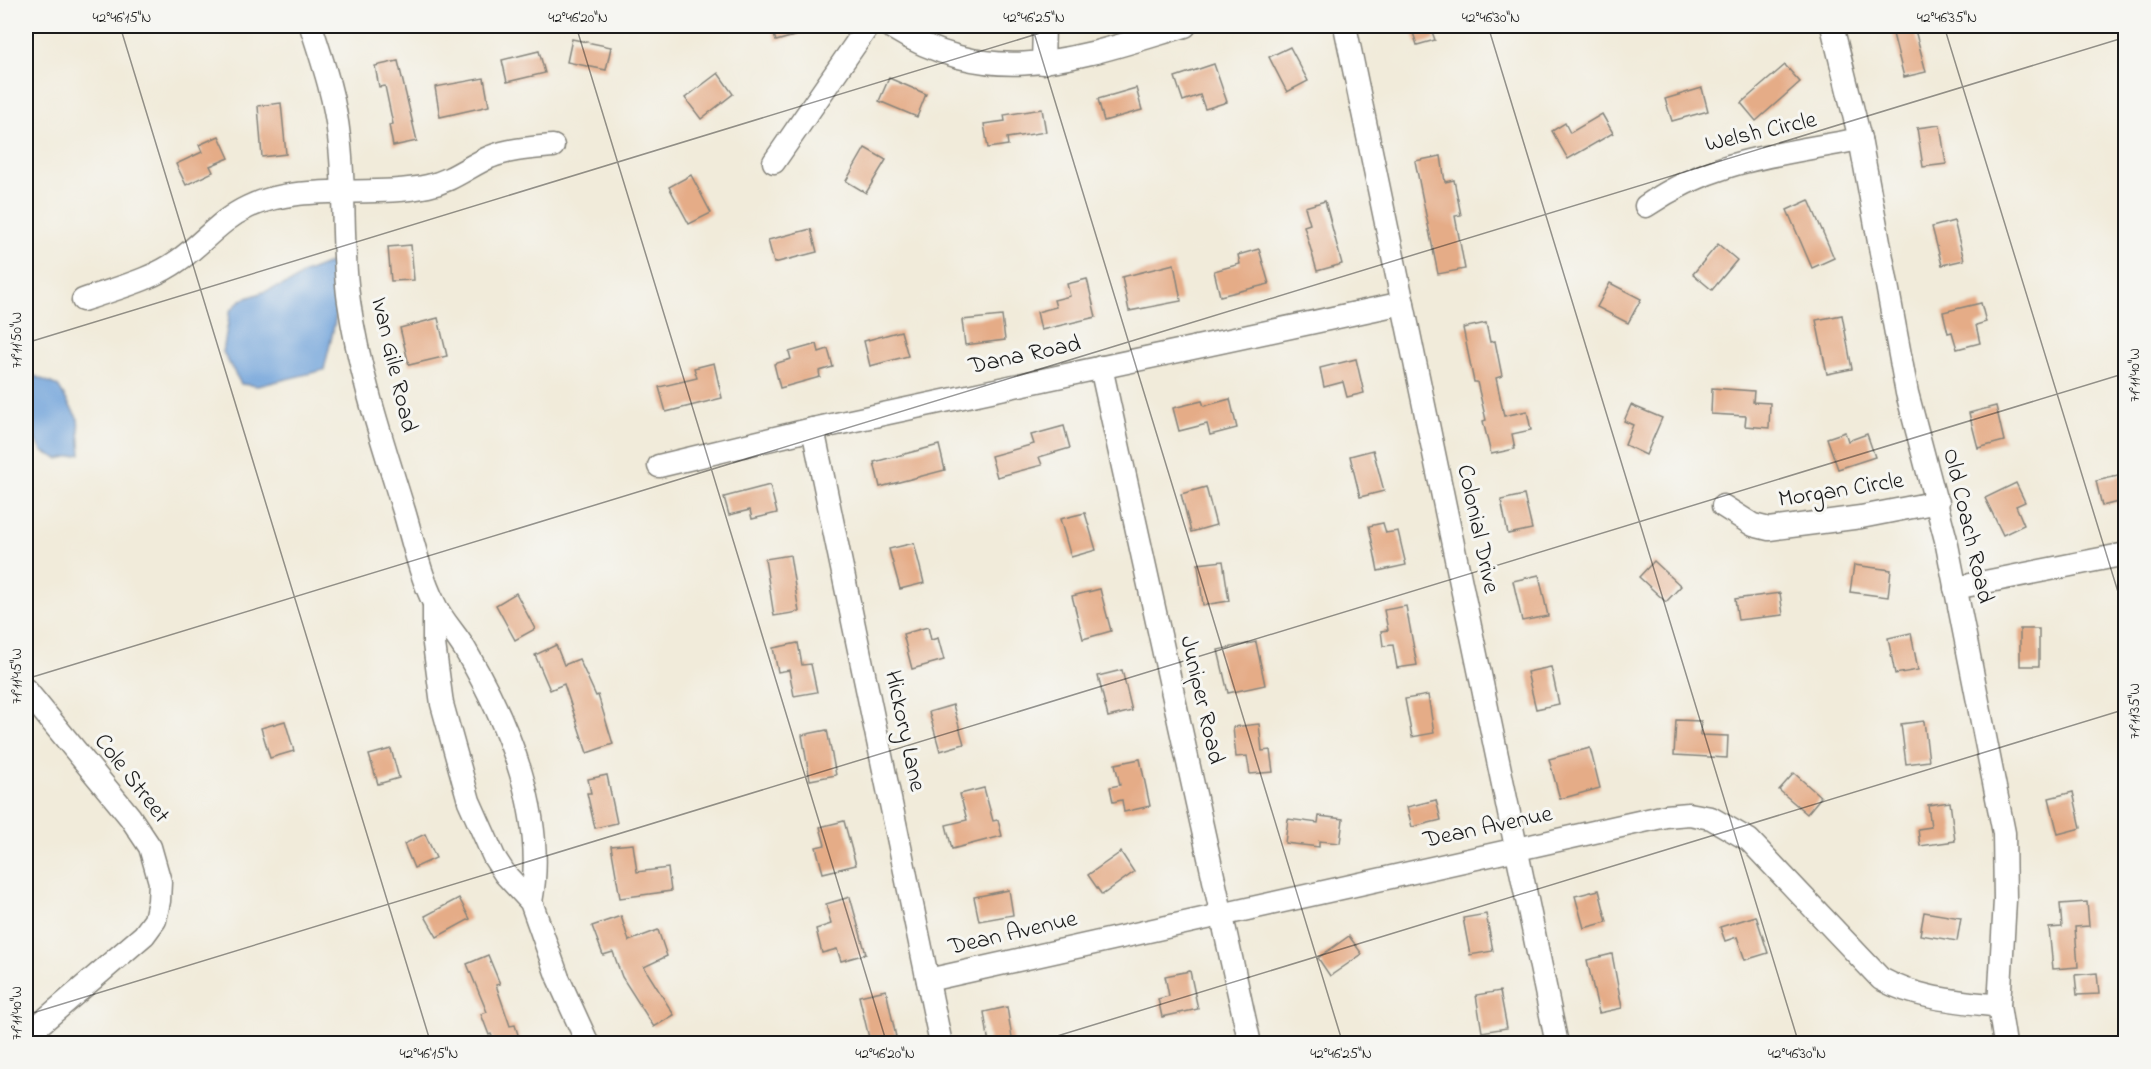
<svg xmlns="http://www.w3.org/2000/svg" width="2151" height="1069" font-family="'Indie Flower',sans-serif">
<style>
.water{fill:#6da0d9;stroke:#445e7a;stroke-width:1.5}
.building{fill:#e5ac87}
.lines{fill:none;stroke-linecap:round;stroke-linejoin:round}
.minor-casing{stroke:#86847b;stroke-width:25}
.minor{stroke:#fff;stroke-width:22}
.ticks{fill:none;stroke:#1c1c1c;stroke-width:1.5;stroke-opacity:0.45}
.labels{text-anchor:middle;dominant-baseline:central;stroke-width:6;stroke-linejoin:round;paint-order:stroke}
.street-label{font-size:24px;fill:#1c1c1c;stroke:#f6f6f2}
.neatline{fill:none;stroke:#1c1c1c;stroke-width:2}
.ticks-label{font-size:15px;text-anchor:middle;fill:#1c1c1c}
</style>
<rect width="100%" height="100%" fill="#f6f6f2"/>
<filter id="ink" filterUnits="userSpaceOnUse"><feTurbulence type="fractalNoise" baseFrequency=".0167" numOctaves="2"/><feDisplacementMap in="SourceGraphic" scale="12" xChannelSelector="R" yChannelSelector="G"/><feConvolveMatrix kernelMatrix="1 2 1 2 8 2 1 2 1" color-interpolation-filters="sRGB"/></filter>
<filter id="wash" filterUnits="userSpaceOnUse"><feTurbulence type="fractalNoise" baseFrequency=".008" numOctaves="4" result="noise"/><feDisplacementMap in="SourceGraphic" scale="24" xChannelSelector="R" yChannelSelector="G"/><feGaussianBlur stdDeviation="1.35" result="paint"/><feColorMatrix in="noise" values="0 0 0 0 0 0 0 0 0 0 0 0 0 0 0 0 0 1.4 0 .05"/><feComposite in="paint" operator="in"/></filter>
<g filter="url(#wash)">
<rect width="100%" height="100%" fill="#f1ebda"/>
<!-- water -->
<g class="water">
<path d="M332,262C349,282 329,345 324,370L258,386L241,384L223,352L230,311L241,300L292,282L304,273Z"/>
<polygon points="30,374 58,386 78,419 81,454 59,459 43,452 26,426 26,377"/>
</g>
<g id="blocks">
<!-- building -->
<g class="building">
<polygon points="771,26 816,26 816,30 776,41"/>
<polygon points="1411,26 1430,26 1435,40 1417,45"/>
<polygon points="1891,26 1914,26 1926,72 1904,77"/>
<polygon points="572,39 611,47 606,70 567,62"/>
<polygon points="1290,47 1308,81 1287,92 1269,57"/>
<polygon points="539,51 545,73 507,82 502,60"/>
<polygon points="398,61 417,141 393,146 389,125 393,124 385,86 379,87 375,66"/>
<polygon points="1214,64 1227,102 1205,109 1200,95 1183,101 1175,77"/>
<polygon points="1785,65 1800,82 1756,121 1741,103"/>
<polygon points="718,73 733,94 701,119 685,98"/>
<polygon points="484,78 489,106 440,117 435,87"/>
<polygon points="889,78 926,94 917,117 879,101"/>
<polygon points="1136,88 1142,110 1104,121 1098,99"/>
<polygon points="1702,88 1708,111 1672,121 1665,99"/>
<polygon points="281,103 286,154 262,157 258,106"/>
<polygon points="1042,109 1046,132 1007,138 1008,145 988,148 984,124 1005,121 1004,115"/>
<polygon points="1602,114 1613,133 1568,159 1552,131 1565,123 1570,133"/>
<polygon points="1940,125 1946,164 1923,167 1917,128"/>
<polygon points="219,136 229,158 210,166 213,172 186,185 176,164 202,152 199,145"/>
<polygon points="865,148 886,160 866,193 846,181"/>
<polygon points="1441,156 1445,182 1454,180 1461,215 1455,216 1465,269 1438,274 1415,161"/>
<polygon points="691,175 711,213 689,224 669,187"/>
<polygon points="1809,200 1834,258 1812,268 1787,210"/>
<polygon points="1325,201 1342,264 1317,271 1304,226 1310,224 1305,207"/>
<polygon points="1954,221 1964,260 1942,265 1932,227"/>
<polygon points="811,229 817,252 774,263 768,240"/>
<polygon points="1718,244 1737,260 1712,290 1693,274"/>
<polygon points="411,245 414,280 391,281 388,247"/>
<polygon points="1259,249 1269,284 1220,296 1214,271 1240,264 1238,255"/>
<polygon points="1174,264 1181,301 1129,311 1122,277"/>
<polygon points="1087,279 1096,317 1041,330 1037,312 1056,307 1054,300 1070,296 1067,284"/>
<polygon points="1610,283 1641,299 1628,323 1597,307"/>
<polygon points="1981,303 1986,322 1976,325 1980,343 1957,349 1952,332 1948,333 1943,312"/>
<polygon points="1842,315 1852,369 1827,374 1816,320"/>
<polygon points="1002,316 1005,340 965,345 962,320"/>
<polygon points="438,318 447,356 409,365 400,328"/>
<polygon points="1486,323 1490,342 1495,341 1502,376 1496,378 1504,416 1527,411 1531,430 1512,434 1515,449 1491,454 1483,421 1486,420 1477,382 1474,382 1463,328"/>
<polygon points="901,331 908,356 870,366 864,341"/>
<polygon points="817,344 819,352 828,349 833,367 819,371 820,377 780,388 774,364 791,359 789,352"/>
<polygon points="1356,359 1364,393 1347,397 1343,382 1324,387 1320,368"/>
<polygon points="714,363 722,398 666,412 659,387 697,378 694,368"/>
<polygon points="1712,388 1754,391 1753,402 1770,403 1769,428 1745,426 1746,416 1711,414"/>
<polygon points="1230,399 1237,428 1210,435 1207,424 1179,431 1173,408 1202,401 1204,406"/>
<polygon points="1631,405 1662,418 1646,455 1625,445 1633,425 1624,421"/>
<polygon points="1996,406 2004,441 1978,448 1969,413"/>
<polygon points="1064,426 1070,448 1039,457 1042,465 997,477 991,456 1034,444 1031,435"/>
<polygon points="1845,432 1848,441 1867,434 1875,457 1838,469 1827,438"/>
<polygon points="939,445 945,470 880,487 874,462"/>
<polygon points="1373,450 1384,491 1360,497 1350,456"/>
<polygon points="2126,474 2126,500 2102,506 2096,481"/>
<polygon points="2016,483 2025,502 2016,506 2024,525 2003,535 1985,498"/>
<polygon points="770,485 777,513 752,519 750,510 729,515 724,497"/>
<polygon points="1206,487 1216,525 1191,532 1181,494"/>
<polygon points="1524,495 1532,529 1508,534 1501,500"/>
<polygon points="1085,513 1096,550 1071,557 1060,519"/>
<polygon points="1383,523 1386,533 1398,531 1406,565 1378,571 1369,526"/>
<polygon points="914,543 924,583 900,589 889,549"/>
<polygon points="790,555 799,612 774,616 765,559"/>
<polygon points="1223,561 1229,601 1203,605 1198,564"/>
<polygon points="1654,561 1681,586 1666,602 1639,577"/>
<polygon points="1854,565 1891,570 1888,597 1850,592"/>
<polygon points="1539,575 1548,616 1522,621 1513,581"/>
<polygon points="1100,589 1111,631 1083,639 1072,596"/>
<polygon points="516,593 535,629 515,640 496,605"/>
<polygon points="1780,593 1783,615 1738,620 1735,599"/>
<polygon points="1406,606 1417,665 1397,668 1393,645 1383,646 1381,631 1388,630 1384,610"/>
<polygon points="928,627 931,640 938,638 944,660 912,669 903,634"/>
<rect x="2020" y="629" width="19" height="37"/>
<polygon points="1911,633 1918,670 1895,674 1888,638"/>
<polygon points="1256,642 1265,685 1228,693 1218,650"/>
<polygon points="798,643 802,665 811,664 817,692 794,696 789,670 778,672 773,648"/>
<polygon points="556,645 564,665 579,659 596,696 598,695 613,744 587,753 564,684 550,690 535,655"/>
<polygon points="1551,667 1559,704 1536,709 1527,672"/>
<polygon points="1122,670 1132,711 1108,717 1098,676"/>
<polygon points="1428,695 1434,733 1412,737 1405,699"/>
<polygon points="953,705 964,744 940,751 929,712"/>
<polygon points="1676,720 1701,721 1700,735 1728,736 1727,758 1674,755"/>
<polygon points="285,721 294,751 270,758 261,728"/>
<polygon points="1924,721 1929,761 1906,764 1901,724"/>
<polygon points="1259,724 1262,751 1270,750 1273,772 1250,774 1247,756 1236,757 1233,727"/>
<polygon points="827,730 836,775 810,780 802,735"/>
<polygon points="1590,748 1600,788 1560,799 1549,759"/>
<polygon points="391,749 399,778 378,784 369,755"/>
<polygon points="1140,759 1150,806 1124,812 1122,800 1113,802 1110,787 1120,785 1115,764"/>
<polygon points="1794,773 1821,797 1807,814 1779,790"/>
<polygon points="607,775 617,823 595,828 587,793 591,793 588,779"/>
<polygon points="984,788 993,821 998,820 1002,836 952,849 946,825 967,820 960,794"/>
<polygon points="2073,792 2081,828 2058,834 2049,798"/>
<polygon points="1436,800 1441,820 1412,827 1407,807"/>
<polygon points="1950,802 1955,841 1920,846 1918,829 1931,827 1928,805"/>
<polygon points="1319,816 1343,819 1340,843 1319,841 1319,847 1285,843 1288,819 1318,823"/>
<polygon points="844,821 856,865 823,873 816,847 825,845 820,827"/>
<polygon points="425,834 436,858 414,868 404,844"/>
<polygon points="633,844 637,872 668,868 671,891 620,898 611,846"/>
<polygon points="1121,852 1134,872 1102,895 1088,875"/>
<polygon points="1009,890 1013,915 979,921 974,897"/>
<polygon points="1599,890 1607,922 1584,928 1575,896"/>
<polygon points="850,897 866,954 841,961 837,949 822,953 816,929 831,924 826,904"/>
<polygon points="459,898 470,919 437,937 425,916"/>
<polygon points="2087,902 2089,926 2075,927 2078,967 2053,969 2049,928 2062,927 2060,904"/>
<polygon points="1924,912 1961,918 1957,941 1920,935"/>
<polygon points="1486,914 1493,951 1470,955 1463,918"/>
<polygon points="621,916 629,941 658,930 667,956 644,967 674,1015 654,1027 622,977 613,952 603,955 592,926"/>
<polygon points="1756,916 1768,953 1745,960 1737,937 1725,941 1720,927"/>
<polygon points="1349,936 1362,954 1330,976 1318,958"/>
<polygon points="1612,954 1622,1008 1599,1013 1587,960"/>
<polygon points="488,955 500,984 496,985 510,1026 515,1025 521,1044 495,1044 491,1034 489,1035 481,1014 487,1012 467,964"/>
<polygon points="1190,971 1198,1009 1162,1017 1158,999 1169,996 1165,976"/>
<polygon points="2097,973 2099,994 2077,995 2075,975"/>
<polygon points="886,990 896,1037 870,1042 859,996"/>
<polygon points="1500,991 1507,1028 1482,1032 1476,995"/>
<polygon points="1007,1007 1013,1044 989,1044 984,1012"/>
</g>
</g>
</g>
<g filter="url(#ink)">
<use href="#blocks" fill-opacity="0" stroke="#86847b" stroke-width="1.5"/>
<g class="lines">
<!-- minor casing -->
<g class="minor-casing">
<g id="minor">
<path d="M311,26C323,63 335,98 339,137C346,191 341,248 349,302C359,373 383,443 404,511C413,541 420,575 434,603C442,621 458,636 467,653C509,725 547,818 531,902"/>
<path d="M889,26C994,92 1077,58 1185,26"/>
<polyline points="1345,26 1557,1044"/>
<polyline points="1832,26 1860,139 1907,393 1946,540 2004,833 2005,900 1999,1006 2005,1044"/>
<polyline points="1043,63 1044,26"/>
<polyline points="774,162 868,26"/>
<path d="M1646,206C1716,158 1779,155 1860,139"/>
<path d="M83,300C114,289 152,280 179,260C203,243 220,220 248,207C301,182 372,198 428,186C452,181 469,166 490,157C510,149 532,148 553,146"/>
<polyline points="1101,367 1250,1044"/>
<polyline points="813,429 941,1044"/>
<polyline points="659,466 813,429 1403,303"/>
<polyline points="1723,506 1753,525 1769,529 1861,517 1938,502"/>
<polyline points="1955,588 2126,554"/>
<polyline points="434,604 434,644 442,704 469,801 494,857 505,874 531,902 558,978 588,1044"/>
<polyline points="26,690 130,817 150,847 160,882 159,901 155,920 144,935 26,1036"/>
<path d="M928,980L1666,816L1689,814L1711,818L1749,840L1881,979C1918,999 1957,1001 1999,1006"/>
</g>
</g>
<!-- minor -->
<use href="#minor" class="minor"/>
</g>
</g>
<!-- ticks -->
<path class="ticks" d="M120,26L431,1044M576,26L887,1044M1032,26L1343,1044M1488,26L1799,1044M1944,26L2126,618M26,343L1063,26M26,679L2126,37M26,1015L2126,373M1031,1044L2126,709"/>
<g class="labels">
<!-- street labels -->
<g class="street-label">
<text transform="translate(1761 133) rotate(-13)">Welsh Circle</text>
<text transform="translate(1025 356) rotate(-12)">Dana Road</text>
<text transform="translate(393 365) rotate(77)">Ivan Gile Road</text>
<text transform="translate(1841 491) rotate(-9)">Morgan Circle</text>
<text transform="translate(1967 526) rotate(77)">Old Coach Road</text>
<text transform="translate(1477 529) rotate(78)">Colonial Drive</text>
<text transform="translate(1201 700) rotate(77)">Juniper Road</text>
<text transform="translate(904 731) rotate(78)">Hickory Lane</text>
<text transform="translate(131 779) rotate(52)">Cole Street</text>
<text transform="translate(1488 828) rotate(-12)">Dean Avenue</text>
<text transform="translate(1013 934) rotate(-13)">Dean Avenue</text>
</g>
</g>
<!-- margin -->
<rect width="2151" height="1069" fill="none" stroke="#f6f6f2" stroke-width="66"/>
<rect x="33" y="33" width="2085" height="1003" class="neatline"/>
<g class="ticks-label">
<text x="122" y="22">42°46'15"N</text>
<text x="578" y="22">42°46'20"N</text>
<text x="1034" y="22">42°46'25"N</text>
<text x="1491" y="22">42°46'30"N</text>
<text x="1947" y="22">42°46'35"N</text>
<text transform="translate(16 340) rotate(-90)" y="5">71°11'50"W</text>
<text transform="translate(2134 375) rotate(-90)" y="5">71°11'40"W</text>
<text transform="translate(16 676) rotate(-90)" y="5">71°11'45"W</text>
<text transform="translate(2134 711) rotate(-90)" y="5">71°11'35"W</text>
<text transform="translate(16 1013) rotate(-90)" y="5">71°11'40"W</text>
<text x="429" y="1058">42°46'15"N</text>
<text x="885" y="1058">42°46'20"N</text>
<text x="1341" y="1058">42°46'25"N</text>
<text x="1797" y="1058">42°46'30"N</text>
</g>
</svg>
